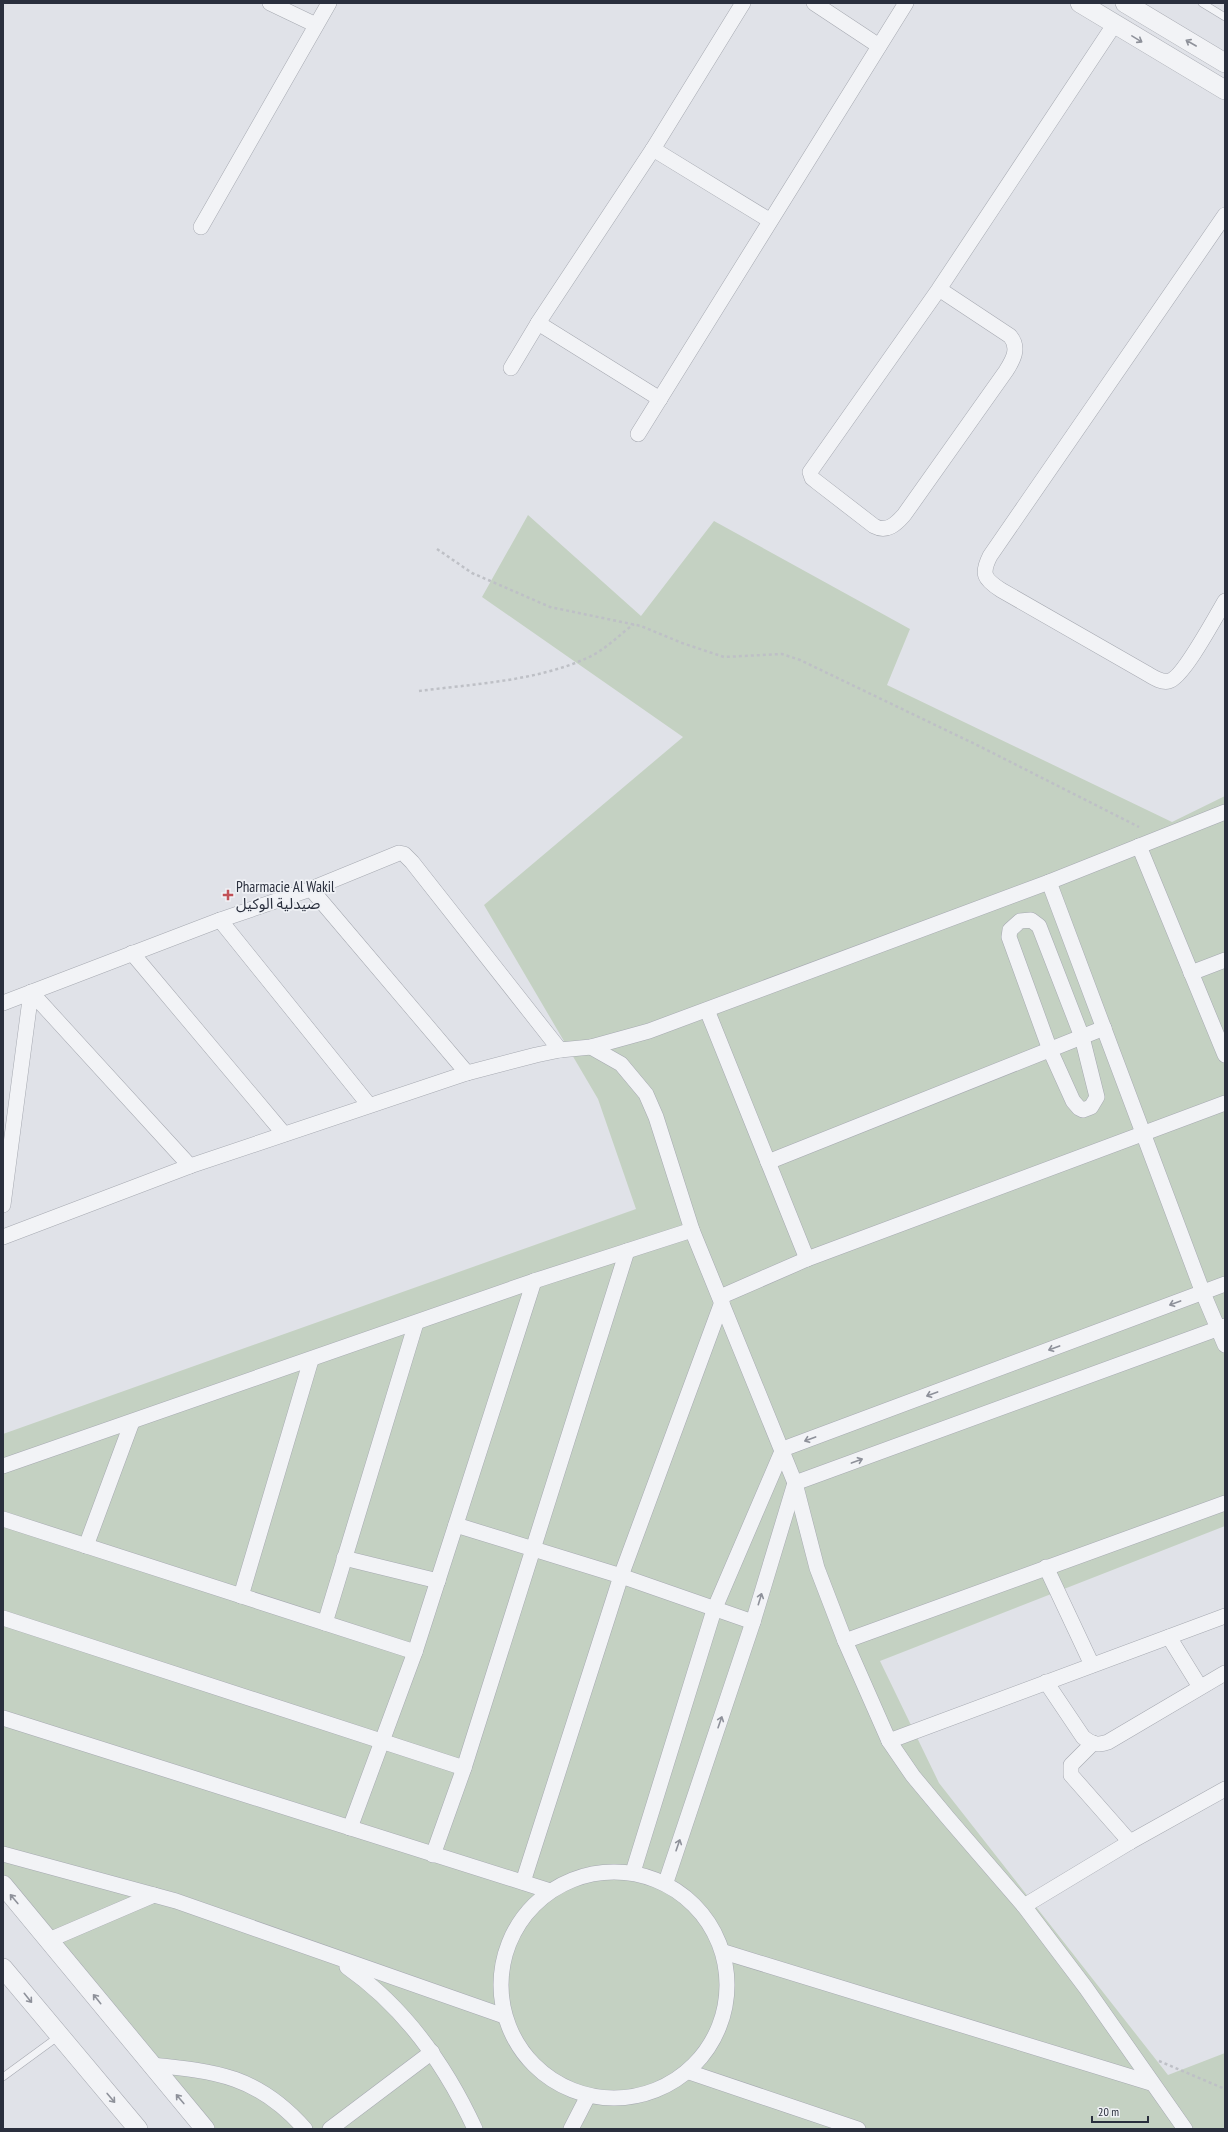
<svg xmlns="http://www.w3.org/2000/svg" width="1228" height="2132" font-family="'PT Sans Narrow','Noto Sans Arabic',sans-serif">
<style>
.green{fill:#c4d1c2}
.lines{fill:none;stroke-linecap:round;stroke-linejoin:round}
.service-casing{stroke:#a6a9b1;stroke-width:8}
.minor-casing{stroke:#a6a9b1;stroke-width:16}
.tertiary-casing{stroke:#a6a9b1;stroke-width:20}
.path{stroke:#bec0c6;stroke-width:2.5;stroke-dasharray:3 3;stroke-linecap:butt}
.service{stroke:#f2f3f6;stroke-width:7}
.minor{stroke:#f2f3f6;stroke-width:15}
.tertiary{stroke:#f2f3f6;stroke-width:19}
.oneway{stroke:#8e919a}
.poi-dot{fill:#c15157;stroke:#eff1f5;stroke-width:1.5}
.labels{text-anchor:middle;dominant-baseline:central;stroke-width:3.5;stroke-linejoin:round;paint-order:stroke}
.poi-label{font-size:15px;fill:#2a2f3d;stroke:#eff1f5;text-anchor:start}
</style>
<rect width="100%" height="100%" fill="#e0e2e8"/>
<!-- green -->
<polygon class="green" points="528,515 641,616 714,521 910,629 887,685 1172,822 1225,796 1225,1526 880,1661 939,1783 1168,2075 1225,2053 1225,2129 206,2129 3,1878 3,1434 636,1209 598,1099 484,905 683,737 482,597"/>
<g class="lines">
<!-- service casing -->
<g class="service-casing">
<g id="service">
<polyline points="1202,3 1225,17"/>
<polyline points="3,2077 59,2036"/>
</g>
</g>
<!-- minor casing -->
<g class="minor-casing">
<g id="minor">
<polyline points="270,3 316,25"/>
<polyline points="814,3 879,46"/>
<polyline points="653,149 769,220"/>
<path d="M1225,215L990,556C981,574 984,579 1001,590L1146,673C1153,677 1161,683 1169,681C1183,678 1216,616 1225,601"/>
<polyline points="201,227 329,3"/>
<path d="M939,289L1010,336C1020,348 1013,360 1006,371L904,515C896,524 887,533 874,526L817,482L812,478L810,472L939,289L1114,25"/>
<polyline points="538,323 660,399"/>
<polyline points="511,368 538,323 653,149 743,3"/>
<polyline points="638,434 906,3"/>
<polyline points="1139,846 1225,1055"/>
<polyline points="1049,882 1203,1293 1225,1345"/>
<polyline points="311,889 467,1073"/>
<polyline points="220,920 369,1105"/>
<polygon points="1031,920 1039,926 1082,1037 1097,1097 1091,1107 1083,1110 1079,1108 1073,1101 1050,1050 1009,937 1010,930 1020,921"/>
<polyline points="132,953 284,1134"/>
<polyline points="1191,973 1225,960"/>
<polyline points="3,1003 220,920 311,889 399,853 404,854 412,862 560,1050"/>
<polyline points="707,1010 807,1259"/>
<polyline points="591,1047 621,1064 646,1094 656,1117 692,1230 795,1483 817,1568 845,1641 889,1741 913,1776 948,1818 1024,1906 1086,1988 1185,2129"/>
<polyline points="768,1162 1104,1028"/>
<polyline points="3,1205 31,992 190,1166"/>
<polyline points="3,1237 190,1166 467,1073 536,1055 560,1050 591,1047 649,1031 1049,882 1225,812"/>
<polyline points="720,1297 807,1259 1225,1103"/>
<polyline points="3,1466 534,1281 692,1230"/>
<polyline points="3,1519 415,1652"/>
<polyline points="456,1525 621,1576 753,1622"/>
<polyline points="86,1546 132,1422"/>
<polyline points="344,1558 438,1581"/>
<polyline points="1046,1567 1092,1665"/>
<polyline points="241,1596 311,1360"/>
<polyline points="3,1618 464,1768"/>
<polyline points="325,1623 416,1323"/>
<polyline points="1169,1637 1200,1687"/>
<polyline points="845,1641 1225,1503"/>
<path d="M1046,1682L1083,1737C1091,1744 1098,1746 1108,1742L1225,1673"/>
<polyline points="3,1718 550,1891"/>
<polyline points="889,1741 1225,1616"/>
<polyline points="1093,1743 1071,1765 1071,1775 1130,1842"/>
<polyline points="350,1828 415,1652 534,1281"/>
<polyline points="3,1854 176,1901 504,2016"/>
<polyline points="433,1855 464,1768 627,1251"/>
<polyline points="633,1872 714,1610 783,1449 1225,1284"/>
<circle cx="614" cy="1985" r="113"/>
<polyline points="523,1882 621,1576 722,1302"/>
<polyline points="666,1882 753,1622 795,1483 1225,1326"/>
<polyline points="1024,1906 1130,1842 1225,1789"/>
<polyline points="49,1940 154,1895"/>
<polyline points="724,1952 1151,2083"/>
<path d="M347,1967C404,2007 446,2066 475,2129"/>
<path d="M150,2065C217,2071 258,2076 305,2129"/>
<polyline points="689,2072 858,2129"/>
<polyline points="330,2129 432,2052"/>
<polyline points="571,2129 588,2096"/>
</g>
</g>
<!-- tertiary casing -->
<g class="tertiary-casing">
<g id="tertiary">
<polyline points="1080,3 1225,90"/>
<polyline points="1125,3 1225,63"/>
<polyline points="3,1885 205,2129"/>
<polyline points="3,1968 138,2129"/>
</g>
</g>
<!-- path -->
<g class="path">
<polyline points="437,549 472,573 550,607 641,626 682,643 724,657 782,654 800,660 979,746 1139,827"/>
<path d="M419,691C473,684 537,681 587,658C604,651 619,635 634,624"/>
<polyline points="1159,2061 1225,2089"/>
</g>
<!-- service -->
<use href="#service" class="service"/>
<!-- minor -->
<use href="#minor" class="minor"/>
<!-- tertiary -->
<use href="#tertiary" class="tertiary"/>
</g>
<!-- one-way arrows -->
<defs><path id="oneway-shaft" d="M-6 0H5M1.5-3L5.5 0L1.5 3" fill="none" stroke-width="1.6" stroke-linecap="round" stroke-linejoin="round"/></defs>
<g class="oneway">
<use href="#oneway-shaft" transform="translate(1137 39) rotate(31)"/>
<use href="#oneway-shaft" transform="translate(1191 43) rotate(-150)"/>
<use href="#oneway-shaft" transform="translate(1175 1303) rotate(160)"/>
<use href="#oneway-shaft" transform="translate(1054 1348) rotate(160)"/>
<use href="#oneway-shaft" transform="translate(932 1394) rotate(160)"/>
<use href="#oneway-shaft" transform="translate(810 1439) rotate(160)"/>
<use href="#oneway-shaft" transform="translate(857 1461) rotate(-20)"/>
<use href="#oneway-shaft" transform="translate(760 1599) rotate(-73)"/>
<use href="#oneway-shaft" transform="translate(720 1722) rotate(-71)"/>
<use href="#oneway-shaft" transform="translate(678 1845) rotate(-71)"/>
<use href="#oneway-shaft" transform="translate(14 1899) rotate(-130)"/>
<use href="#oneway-shaft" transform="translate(28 1998) rotate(51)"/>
<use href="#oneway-shaft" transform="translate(97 1999) rotate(-129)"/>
<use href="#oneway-shaft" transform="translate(111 2098) rotate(50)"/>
<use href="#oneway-shaft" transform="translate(180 2099) rotate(-130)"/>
</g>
<!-- markers -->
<path class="poi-dot" d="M226 889h4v4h4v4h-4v4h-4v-4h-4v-4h4z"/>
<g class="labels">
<!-- poi labels -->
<g class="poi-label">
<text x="236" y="886">Pharmacie Al Wakil<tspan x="236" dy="17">صيدلية الوكيل</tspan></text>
</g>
</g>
<!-- border -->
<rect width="1228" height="2132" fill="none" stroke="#2a2f3d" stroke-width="8"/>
<!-- scale -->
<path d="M1092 2116v6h56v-6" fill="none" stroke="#2a2f3d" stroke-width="2"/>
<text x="1098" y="2116" font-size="12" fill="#2a2f3d" stroke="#eff1f5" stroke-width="3" paint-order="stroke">20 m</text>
</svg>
